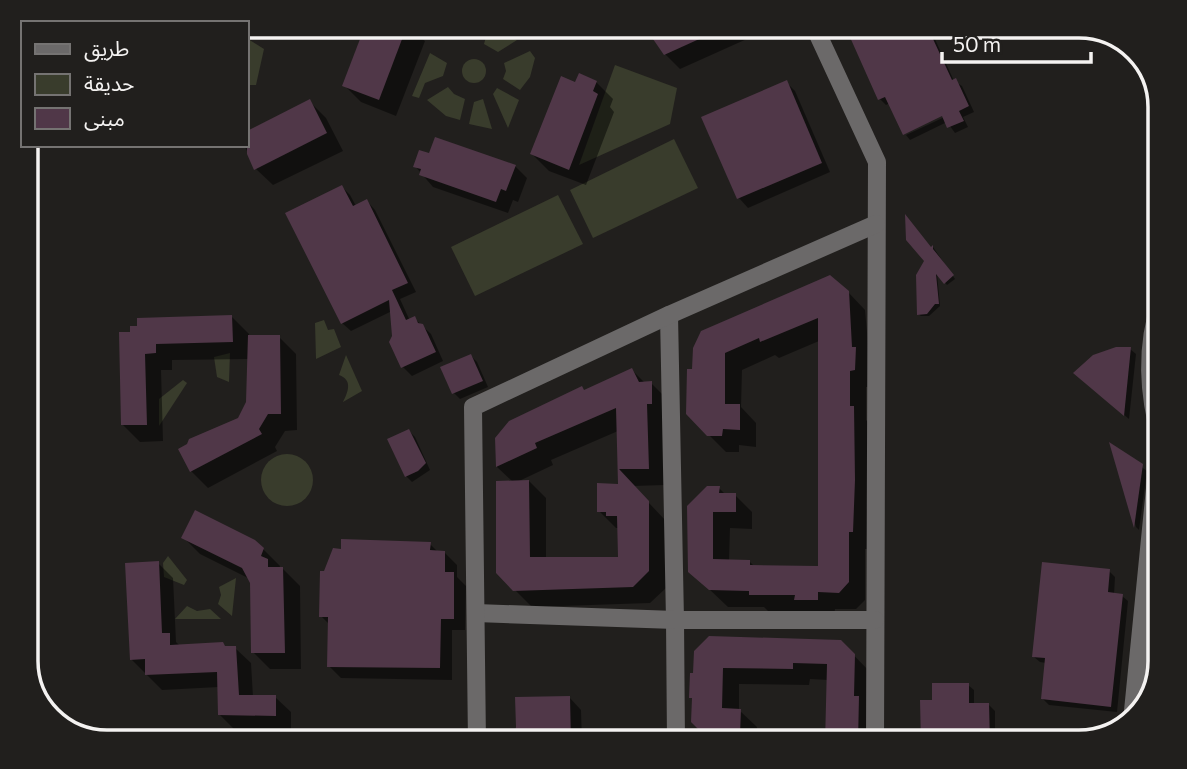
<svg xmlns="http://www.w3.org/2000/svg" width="1187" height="769" font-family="Commissioner,'Noto Sans Arabic',sans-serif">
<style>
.green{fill:#393c2c}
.shadow{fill:#0007;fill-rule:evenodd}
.building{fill:#503748}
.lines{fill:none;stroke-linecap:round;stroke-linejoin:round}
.minor{stroke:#6b6969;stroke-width:18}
.rim{fill:none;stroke:#f4f2f1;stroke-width:3.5}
</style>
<rect width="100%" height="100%" fill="#211f1d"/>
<!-- green -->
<g class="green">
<polygon points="488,29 517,40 498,52 484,44"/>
<polygon points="248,39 264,49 256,85 247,85"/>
<polygon points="530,51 535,58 530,77 520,90 503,79 506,71 504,63"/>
<polygon points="430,53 447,63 443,76 425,83 419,98 412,96"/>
<circle cx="474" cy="71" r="12"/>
<polygon points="615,65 677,88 670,124 579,165"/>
<polygon points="448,87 454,94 465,99 460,120 446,116 427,100"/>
<polygon points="497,88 519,100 508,128 493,94"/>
<polygon points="483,99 492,129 469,124 474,102"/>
<polygon points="674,139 698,188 593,238 570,190"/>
<polygon points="558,195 583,244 475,296 451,247"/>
<polygon points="324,320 328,330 334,329 341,347 316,359 315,323"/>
<polygon points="230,353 229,382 217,377 214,357"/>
<path d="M346,355L362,391L343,402C348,392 353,380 339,375Z"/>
<polygon points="183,380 187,383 159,426 159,399"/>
<circle cx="287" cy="480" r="26"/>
<polygon points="168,556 187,580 184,585 164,577 163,563"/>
<polygon points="236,578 232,616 218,604 221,595 219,587"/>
<polygon points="187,606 197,611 210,609 221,619 175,619"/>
</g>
<!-- shadow -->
<g class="shadow">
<polygon points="367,26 418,26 423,31 421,38 425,41 396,116 361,102 344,85"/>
<polygon points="542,26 578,26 574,38"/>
<polygon points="646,26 754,26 758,34 680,69 665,54"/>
<polygon points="847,26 929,26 954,81 962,86 974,112 963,117 968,127 955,133 947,122 910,140 906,135 951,114 890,103 886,105 880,99"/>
<polygon points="596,82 613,99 610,107 614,112 586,185 549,171 532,154 576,84"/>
<polygon points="786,82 795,91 830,172 748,208 739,198 704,118"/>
<polygon points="1155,94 1161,103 1161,118"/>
<polygon points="309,101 326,118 343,151 273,185 256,169 244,145 247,145 247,133"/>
<polygon points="415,166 515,166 527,178 518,202 513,200 508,213 433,187"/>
<polygon points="342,187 350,195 356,206 367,201 375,210 416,292 400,299 410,321 414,318 431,334 443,361 412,376 403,367 391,342 394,336 392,311 351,331 342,323"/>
<polygon points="933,247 955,279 947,285 937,273 940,306 929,316 921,316 918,314"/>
<polygon points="848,292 865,310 872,387 866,387 866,420 870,424 869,549 865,549 865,600 856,609 835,609 834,616 809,612 768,611 764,607 728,607 690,571 719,488 725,494 735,495 752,512 752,529 730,528 729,561 749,561 755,567 820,568 819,341 779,358 775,355 742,370 741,407 756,423 756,447 739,445 739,452 726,452 688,414 695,349"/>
<polygon points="232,317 249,334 249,337 279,337 296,354 297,430 285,431 275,447 277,451 208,488 191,471 239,419 248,402 249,359 172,360 172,370 161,370 163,441 140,442 123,425 120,334"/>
<polygon points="1130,349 1136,354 1129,419 1082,379"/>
<polygon points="471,356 477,362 488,387 460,399 454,393 443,368"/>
<path d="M632,370L645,383H651L668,400L665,485L633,486L665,520L666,588L650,603L532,607L497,572L513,482L497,467V438ZM618,431L620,485L599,511L616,528H619V559L546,558V498L529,481L517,482L553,465L551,460Z"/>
<polygon points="409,431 415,437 430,470 412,482 406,476"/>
<polygon points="1112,446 1147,471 1139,530 1136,527"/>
<polygon points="183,537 263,549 280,566 279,569 283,569 300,586 301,669 270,669 253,652 250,579 200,554"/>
<polygon points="430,544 439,553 445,553 457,565 457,577 466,586 465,630 452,630 452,680 341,678 329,666 330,625 321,616"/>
<polygon points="158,563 173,578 176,642 180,646 235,648 251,663 253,697 275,697 291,712 291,730 235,730 220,715 219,687 162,690 131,659"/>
<polygon points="1109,571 1115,577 1114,595 1122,596 1128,601 1117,712 1049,705 1043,699 1046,663 1040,662 1034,657"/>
<polygon points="841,642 871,673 875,743 827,743 828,680 810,679 809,685 739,684 739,710 757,727 756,743 714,743 693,722 695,652"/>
<polygon points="968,685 974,690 974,705 989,705 995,711 995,732 1002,738 1002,743 923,743 934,702"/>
<polygon points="569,697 581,710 582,743 516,743"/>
</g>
<!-- building -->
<g class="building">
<polygon points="365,26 407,26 379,100 342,86"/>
<polygon points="644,26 728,26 664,55"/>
<polygon points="845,26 927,26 952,80 956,78 969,106 959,111 964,121 947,128 942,116 903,135 885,97 878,100"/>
<polygon points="579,73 597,81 593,91 598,94 569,170 530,154 561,76 575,82"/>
<polygon points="787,80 822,163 737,199 701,117"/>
<polygon points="310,99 327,133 254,170 247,154 247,131"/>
<polygon points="435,137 516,165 506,191 501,189 496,202 419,175 421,169 413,167 419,150 429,153"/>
<polygon points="342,185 353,206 367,199 408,283 392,290 406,320 415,316 418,323 423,324 436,352 401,368 389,342 392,336 389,300 341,324 285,213"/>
<polygon points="905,214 931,247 933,245 933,249 954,275 944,284 936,274 939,304 935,304 927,314 917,315 916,275 924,261 906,240"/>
<polygon points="830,275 849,291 852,347 856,347 855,370 850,371 850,406 854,406 855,480 853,532 849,532 849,582 839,593 818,592 818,600 794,600 795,595 749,595 749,591 709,590 688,572 687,506 707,486 720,486 719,493 736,493 736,512 713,512 713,559 750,560 750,565 818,566 818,318 760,342 759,338 725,353 725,404 740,404 740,430 723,429 722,436 707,436 686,414 687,369 692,369 693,348 701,331"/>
<polygon points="232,315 233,342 156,344 156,353 145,354 147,425 121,425 119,332 130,332 130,326 137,326 137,318"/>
<polygon points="248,335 280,335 281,414 268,414 259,429 262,434 190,472 178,449 187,444 189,439 238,418 246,402"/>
<polygon points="1116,347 1131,347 1124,416 1073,373 1093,355"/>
<polygon points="471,354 483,381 452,394 440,367"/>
<polygon points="632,368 639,382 652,381 652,404 647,404 649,469 619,469 649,501 649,571 633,587 513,591 496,573 496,481 529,480 530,557 618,557 617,516 606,516 606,512 597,512 597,483 618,484 616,408 535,443 537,448 496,467 495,438 509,421 582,386 584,390"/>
<polygon points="409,429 426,463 418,471 405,477 387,439"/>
<polygon points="1109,442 1143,464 1134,528"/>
<polygon points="195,510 255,540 264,548 261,556 268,559 268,567 283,567 285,653 251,653 250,583 242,568 181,538"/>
<polygon points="341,539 431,542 430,550 445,551 445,572 454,572 454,619 441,619 440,668 327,667 328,617 319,617 320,571 324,571 333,548 341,549"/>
<polygon points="159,561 162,633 170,633 170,645 223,642 225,646 236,646 239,695 276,695 276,716 218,715 217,672 145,675 145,659 130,660 125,563"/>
<polygon points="1042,562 1110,569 1108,592 1123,594 1111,707 1041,699 1045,658 1032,657"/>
<polygon points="709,636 841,640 855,654 854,696 859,696 858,743 825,743 827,664 793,663 793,669 723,668 722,708 741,709 740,735 728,735 727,740 709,740 691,722 692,698 689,698 690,673 693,673 694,651"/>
<polygon points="932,683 969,683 969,703 989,703 990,743 921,743 920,700 932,700"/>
<polygon points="570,696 571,743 512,743 516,727 515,697"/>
</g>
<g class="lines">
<!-- minor -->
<g class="minor">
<polyline points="814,26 877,162 875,743"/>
<path d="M1161,301C1145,346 1148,395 1161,439"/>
<polyline points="669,315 675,620 676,743"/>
<polyline points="476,613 675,620 875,620"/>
<polyline points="1132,721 1160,438"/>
<polyline points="477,743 473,407 669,315 876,224"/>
</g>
</g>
<!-- crop -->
<path d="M0 0H1187V769H0ZM107 38H1079A69 69 0 0 1 1148 107V661A69 69 0 0 1 1079 730H107A69 69 0 0 1 38 661V107A69 69 0 0 1 107 38Z" fill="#211f1d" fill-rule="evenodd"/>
<path class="rim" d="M107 38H1079A69 69 0 0 1 1148 107V661A69 69 0 0 1 1079 730H107A69 69 0 0 1 38 661V107A69 69 0 0 1 107 38Z"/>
<!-- legend -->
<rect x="21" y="21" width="228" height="126" fill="#211f1d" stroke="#757372" stroke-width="2"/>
<rect x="35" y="44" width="35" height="10" fill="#6b6969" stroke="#757372" stroke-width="2"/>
<text x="84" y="56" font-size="21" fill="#f4f2f1">طريق</text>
<rect x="35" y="74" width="35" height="21" fill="#393c2c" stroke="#757372" stroke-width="2"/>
<text x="84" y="91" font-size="21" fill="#f4f2f1">حديقة</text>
<rect x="35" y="108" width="35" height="21" fill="#503748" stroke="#757372" stroke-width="2"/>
<text x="84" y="126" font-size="21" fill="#f4f2f1">مبنى</text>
<!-- scale -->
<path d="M942 52v10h149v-10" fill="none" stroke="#f4f2f1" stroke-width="3.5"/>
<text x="953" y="52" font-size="21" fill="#f4f2f1" stroke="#211f1d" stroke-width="5" paint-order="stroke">50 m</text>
</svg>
